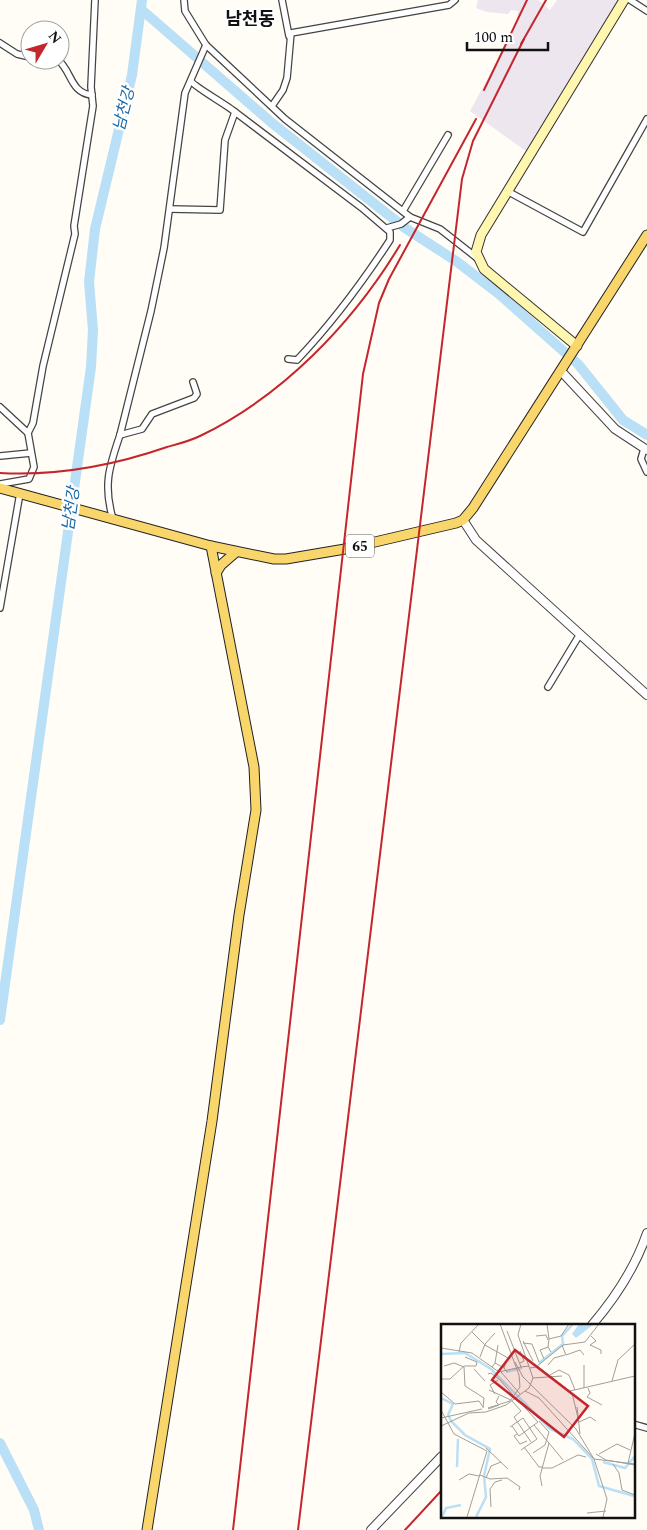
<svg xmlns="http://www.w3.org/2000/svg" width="647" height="1530" font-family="Spectral,'Noto Sans KR',serif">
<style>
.industrial{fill:#eee6ef}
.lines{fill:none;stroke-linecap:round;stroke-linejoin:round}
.river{stroke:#b9e0f7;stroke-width:10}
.minor-casing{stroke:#444;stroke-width:8}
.tertiary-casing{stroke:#444;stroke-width:10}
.secondary-casing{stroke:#333;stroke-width:11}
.primary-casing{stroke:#222;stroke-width:11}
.minor{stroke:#fff;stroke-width:5.5}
.tertiary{stroke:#fff;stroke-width:8}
.secondary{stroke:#fff6b0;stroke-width:9}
.primary{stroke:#f9d66b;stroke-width:9}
.rail{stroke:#c4262e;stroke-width:2}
.labels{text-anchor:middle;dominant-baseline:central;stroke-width:5;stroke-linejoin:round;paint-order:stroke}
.shield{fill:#fff;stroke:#585858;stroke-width:1}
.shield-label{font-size:14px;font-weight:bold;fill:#111}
.water-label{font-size:16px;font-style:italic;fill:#1768a6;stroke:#fff}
.quarter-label{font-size:18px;font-weight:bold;fill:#111;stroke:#fff}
.inset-river{fill:none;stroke:#b9e0f7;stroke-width:2.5}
.inset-road{fill:none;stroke:#a09f9a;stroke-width:1}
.view{fill:#c4262e;fill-opacity:0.15;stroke:#c4262e;stroke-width:2.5}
.inset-edge{fill:none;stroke:#111;stroke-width:2.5}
</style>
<rect width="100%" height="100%" fill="#fffdf5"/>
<!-- industrial -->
<polygon class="industrial" points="478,0 538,0 550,10 557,0 620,0 527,152 470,111 502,52 517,19 518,11 511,10 508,14 487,12 476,8"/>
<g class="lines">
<!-- river -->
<g class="river">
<polyline points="142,10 272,123 405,228 456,261 499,294 578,364 623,420 647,435"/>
<polyline points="0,1020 91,367 93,330 89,282 95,229 132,75 142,0"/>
<polyline points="0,1443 34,1510 39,1530"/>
</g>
<!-- minor casing -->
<g class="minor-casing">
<g id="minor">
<polyline points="184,0 185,11 206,45 285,119 410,217 440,229 477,258"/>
<polyline points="282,0 289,36"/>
<polyline points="630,0 647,11"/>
<polyline points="0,43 17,54 30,57"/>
<path d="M58,60C72,71 70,93 92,95"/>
<path d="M191,81C193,86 227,105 235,112L362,208L390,232V240C362,283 333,322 297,360L288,359"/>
<polyline points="272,106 283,90 287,78 291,33 449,5 455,0"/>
<polyline points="507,191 583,232 647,119"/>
<polyline points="170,209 220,210 225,140 235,112"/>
<polyline points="403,211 448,135"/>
<polyline points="387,228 401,224 410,217"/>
<polyline points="0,407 28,433 34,467 29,479 0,484"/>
<polyline points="28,433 33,423 43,366 75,234 74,226 93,106 91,87 95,0"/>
<polyline points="120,435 142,429 152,414 194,398 197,394 193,382"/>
<polyline points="644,449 641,459 647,472"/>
<polyline points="0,456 31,453"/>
<path d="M113,519C103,486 109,467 120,435L151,311L164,248L185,93L206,45"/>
<polyline points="0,608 20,493"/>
<polyline points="548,687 580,634"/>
<polyline points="633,1424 647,1428"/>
</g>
</g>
<!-- tertiary casing -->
<g class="tertiary-casing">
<g id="tertiary">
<polyline points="561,371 615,429 647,450"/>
<polyline points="463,520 476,540 647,695"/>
<path d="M592,1325C616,1297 635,1268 647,1233"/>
<polyline points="371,1530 442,1456"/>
</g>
</g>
<!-- secondary casing -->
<g class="secondary-casing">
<polyline id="secondary" points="577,346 484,269 476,252 481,235 624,0"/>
</g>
<!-- primary casing -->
<g class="primary-casing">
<g id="primary">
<polyline points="0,488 211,546 274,559 286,559 345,549 456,523 463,520 473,508 647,235"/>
<polyline points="216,573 221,565 236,552"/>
<polyline points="147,1530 212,1121 239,915 256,810 254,767 211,546"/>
</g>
</g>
<!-- minor -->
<use href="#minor" class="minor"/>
<!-- tertiary -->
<use href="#tertiary" class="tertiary"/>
<!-- secondary -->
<use href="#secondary" class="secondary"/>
<!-- primary -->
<use href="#primary" class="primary"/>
<!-- rail -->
<g class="rail">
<polyline points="521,44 546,0"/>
<polyline points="484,90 527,0"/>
<path d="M0,473C56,476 115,465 167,447C178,444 190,441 200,436C283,396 353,323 400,245"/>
<polyline points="233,1530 363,374 379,303 389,279 476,119"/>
<polyline points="298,1530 462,179 473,141 524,39"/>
<polyline points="405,1530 442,1490"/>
</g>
</g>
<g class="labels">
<!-- shield labels -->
<rect class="shield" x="346" y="534.5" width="28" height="23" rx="4"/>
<g class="shield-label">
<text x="360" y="546">65</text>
</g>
<!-- water labels -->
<g class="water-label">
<text transform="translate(124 109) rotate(-76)">남천강</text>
<text transform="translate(71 509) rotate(-82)">남천강</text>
</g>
<!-- quarter labels -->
<g class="quarter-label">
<text x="250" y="19">남천동</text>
</g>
</g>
<!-- overview -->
<g transform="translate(441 1324)">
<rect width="194" height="194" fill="#fffdf5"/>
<path d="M138,0H153L135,14L131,10Z" fill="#b9e0f7"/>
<path class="inset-river" d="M0,30L24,29L50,45L109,105L132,115L151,135L158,162L193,172M98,39L122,20L121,12L132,0M65,48L81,44M0,74L12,80L7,91L11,98L24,111L49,125L43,152L45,173L35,193M162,138L184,144L194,132M16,143L17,115M1,193L5,184L20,181"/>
<path class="inset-road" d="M106,0L108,15M66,7L80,43L88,42M31,8L44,21L67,34L63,44L66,48M95,12L105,11L107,16M150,12L155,17L149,21L160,26V30M82,17L92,37M82,19L91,20L98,38M121,21L125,31L139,26L143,31M107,23L108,15L120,12L128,0M0,24L31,29L58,48L80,43M79,27L83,37L79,39M18,28L20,19L38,0M39,33L44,20L54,9M103,35L99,26L107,23L110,28M74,38L82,53L135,105L153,135L166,175L162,193M54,39L57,21M107,41L113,34L124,31M3,42L13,39L23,43L24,62L43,74L42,84M96,42L131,69L138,98L149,93L155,97M51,43L54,39L63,44M89,44L95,43L122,21L144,18L158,0M33,45L44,57M60,48L79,70M47,50L50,49L59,56L72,71M109,51L118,46L128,51L134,66M92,54L121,52M0,55H9L23,42H35L36,38L24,33M171,57L177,36L194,20M143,64V41M147,64L149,69L146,73L161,81M48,66L70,76M84,67L98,74L153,135L194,140M129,67L194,52M0,68L14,80L38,77L42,83M54,70L49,61L57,56M71,77L80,87L73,93L90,118M136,83L139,110M47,84L69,77L79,63L78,51L59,0M47,85L58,81L55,78L58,72M0,86L13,110L46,127L26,193M0,94L41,85M93,101L122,136M0,102L28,89L45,88L65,81L88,64L92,54L77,11L80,0M71,102L78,112L97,98L75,74M69,103L82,94L96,115L80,126M76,110L73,112L79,120L86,117M83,123L98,143H102M45,124L67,145M92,129L104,121L108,108L98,97M155,130L165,136L194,141M158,130L176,120L189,126M187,139L194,109M172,140L178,149L181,166L194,171M101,144H111L137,131L145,133M39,151L49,155L66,154L79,163L78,166M45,154L50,142L60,138M18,156L28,150L38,152M101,162L99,152L108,119M50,183L49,165L54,158L61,156M146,189L165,187"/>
<path class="view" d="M74,26L147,82L123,113L51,56Z"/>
<rect width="194" height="194" class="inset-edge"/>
</g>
<!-- north arrow -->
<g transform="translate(45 45) rotate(52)"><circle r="24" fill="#ffffff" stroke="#a0a0a0"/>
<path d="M0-4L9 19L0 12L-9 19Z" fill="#c4262e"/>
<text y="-8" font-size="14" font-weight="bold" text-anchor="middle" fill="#111111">N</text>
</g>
<!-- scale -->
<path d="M467 42v8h81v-8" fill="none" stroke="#111111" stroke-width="2.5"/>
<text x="474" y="42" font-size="15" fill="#111111" stroke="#ffffff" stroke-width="4" paint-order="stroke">100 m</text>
</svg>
